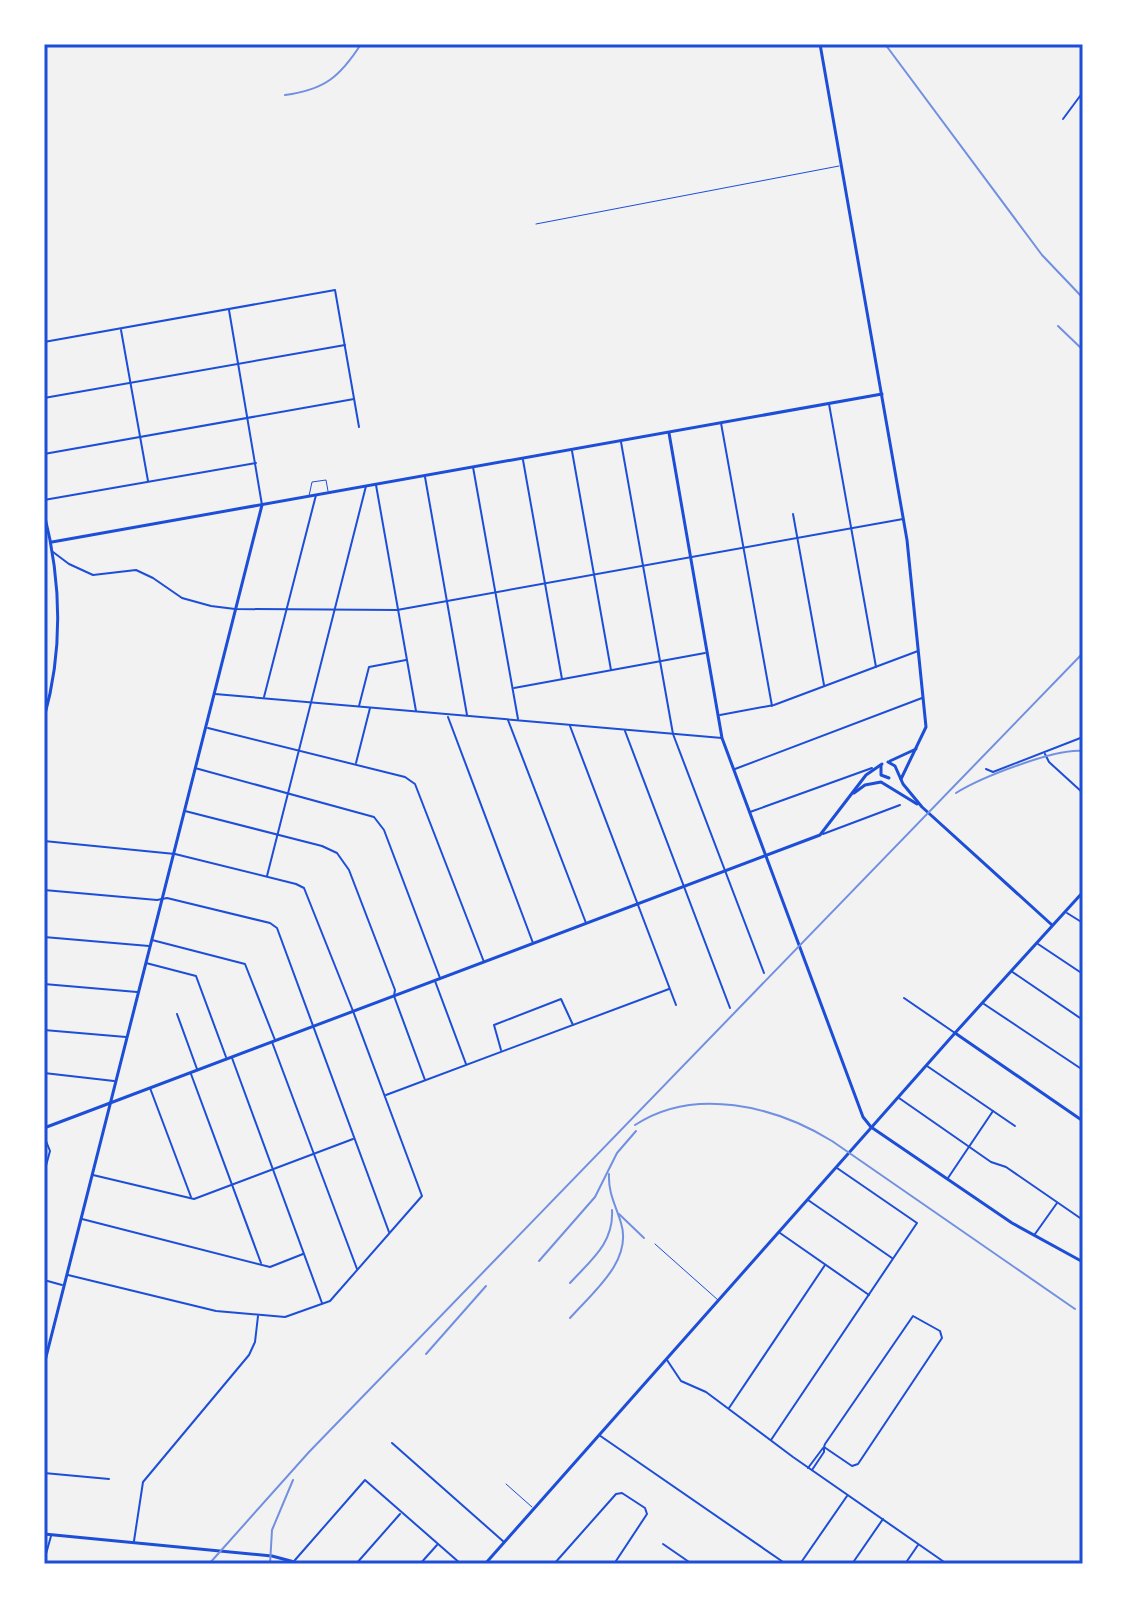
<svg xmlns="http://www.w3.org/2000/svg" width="1127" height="1608" font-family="'Roboto Serif',serif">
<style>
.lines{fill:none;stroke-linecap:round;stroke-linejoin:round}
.service{stroke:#1d4ed8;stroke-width:1}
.minor{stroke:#1d4ed8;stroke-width:2}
.tertiary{stroke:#1d4ed8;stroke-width:3}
.secondary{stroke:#1d4ed8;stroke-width:3}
.motorway{stroke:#1d4ed8;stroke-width:5}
.rail{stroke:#7290e2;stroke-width:2}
.neatline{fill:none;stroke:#1d4ed8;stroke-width:3}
</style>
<rect width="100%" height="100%" fill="#f2f2f2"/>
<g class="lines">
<!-- service -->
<g class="service">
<polyline points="536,224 839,166"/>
<polyline points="309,496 312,482 326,480 328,491"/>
<polyline points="655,1244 718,1300"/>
<polyline points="506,1484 532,1507"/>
</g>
<!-- minor -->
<g class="minor">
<polyline points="1063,119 1083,92"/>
<polyline points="229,310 262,505"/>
<polyline points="121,330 148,481"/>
<polyline points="44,342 335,290 359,427"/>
<polyline points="44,398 345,345"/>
<polyline points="829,404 876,667"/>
<polyline points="721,423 772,706"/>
<polyline points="621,442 673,734 764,973"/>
<polyline points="572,451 611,670"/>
<polyline points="44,454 354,399"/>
<polyline points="523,460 562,679"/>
<polyline points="473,467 518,719"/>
<polyline points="425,477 467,715"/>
<polyline points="376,485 416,711"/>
<polyline points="44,500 256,463"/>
<polyline points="793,514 824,685"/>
<polyline points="53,552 69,564 93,575 136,570 153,578 182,598 211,606 235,609 397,610 903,519"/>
<polyline points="514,688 705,653"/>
<polyline points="215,694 722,738"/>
<polyline points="264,697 316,495"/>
<polyline points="359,706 369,667 406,660"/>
<polyline points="720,715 774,705 918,651"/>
<polyline points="448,717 533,943"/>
<polyline points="508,720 586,923"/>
<polyline points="570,726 676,1005"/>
<polyline points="208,728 405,777 415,784 484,962"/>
<polyline points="625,731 730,1008"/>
<polyline points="1045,754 1049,762 1083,793"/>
<polyline points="356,763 370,708"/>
<polyline points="195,768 374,817 384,830 440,978"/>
<polyline points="735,769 922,698"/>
<polyline points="986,769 993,772 1083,737"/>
<polyline points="185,811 322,846 337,853 349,870 395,990 394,996 425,1080"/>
<polyline points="750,812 872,768"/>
<polyline points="823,834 900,805"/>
<polyline points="44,841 175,854 296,884 304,888 353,1011 422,1196 330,1301 285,1317 216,1311 68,1275"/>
<polyline points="267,876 366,486"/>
<polyline points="44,890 157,900 167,898 270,923 277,928 389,1232"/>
<polyline points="1067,913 1083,923"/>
<polyline points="44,937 149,946"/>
<polyline points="152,940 245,964 275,1040"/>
<polyline points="1038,944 1083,974"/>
<polyline points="146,963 196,976 226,1057"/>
<polyline points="1011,971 1083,1020"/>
<polyline points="435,981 466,1064"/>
<polyline points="44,984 137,992"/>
<polyline points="904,998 955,1033"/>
<polyline points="984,1004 1083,1070"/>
<polyline points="177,1014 197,1069"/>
<polyline points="44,1030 126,1037"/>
<polyline points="272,1042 357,1269"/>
<polyline points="501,1050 494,1025 561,999 573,1025"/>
<polyline points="232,1058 322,1303"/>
<polyline points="927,1066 1015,1126"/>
<polyline points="44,1073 114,1081"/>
<polyline points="191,1074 261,1263"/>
<polyline points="150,1088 191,1197"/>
<polyline points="386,1095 669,989"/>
<polyline points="899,1098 991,1162 1006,1167 1083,1220"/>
<polyline points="44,1136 50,1151 44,1173"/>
<polyline points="93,1175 194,1199 353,1139"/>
<polyline points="948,1178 993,1111"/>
<polyline points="808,1200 892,1258"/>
<polyline points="82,1219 270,1267 303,1254"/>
<polyline points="780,1233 869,1295"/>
<polyline points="1035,1234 1057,1203"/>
<polyline points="44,1280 62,1285"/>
<polygon points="913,1316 940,1331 942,1338 858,1464 852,1466 824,1447 825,1444"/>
<polyline points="667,1360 681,1381 706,1392 793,1457 947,1564"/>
<polyline points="729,1408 825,1265"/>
<polyline points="599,1435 786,1564"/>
<polyline points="771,1440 917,1223 837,1168"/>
<polyline points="392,1443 504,1542"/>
<polyline points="808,1468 823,1448"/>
<polyline points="812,1470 824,1452 824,1448"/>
<polyline points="44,1473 109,1479"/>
<polyline points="134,1541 143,1482 249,1355 255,1342 258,1316"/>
<polyline points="663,1544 692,1564"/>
<polyline points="295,1560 365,1480 461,1564"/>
<polyline points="44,1561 51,1536"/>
<polyline points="356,1564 400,1514"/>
<polyline points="420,1564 437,1545"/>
<polyline points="554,1564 616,1494 622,1493 645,1508 647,1514 614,1564"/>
<polyline points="800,1564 847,1496"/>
<polyline points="852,1564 883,1519"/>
<polyline points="905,1564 918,1545"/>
</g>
<!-- tertiary -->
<g class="tertiary">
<polyline points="820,44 907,540 926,727 901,779"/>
<polyline points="669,433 722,738 863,1117 871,1127 1012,1223 1083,1262"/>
<polyline points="52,542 882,394"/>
<polyline points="890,761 916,749"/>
<polyline points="888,762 895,766 903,784 922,807 1052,925"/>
<polyline points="881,766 881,775 889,778"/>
<polyline points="854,793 865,785 881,782 917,804"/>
<polyline points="955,1033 1083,1121"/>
<polyline points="44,1128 820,835 866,775 882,764"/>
<polyline points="44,1365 262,505"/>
<polyline points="44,1534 272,1556 302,1564"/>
</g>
<!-- secondary -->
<g class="secondary">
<path d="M44,513C61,580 63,651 44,718"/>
<polyline points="485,1564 955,1033 1083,892"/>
</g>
<!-- motorway -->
<polyline class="motorway" points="44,756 44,774"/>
<!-- rail -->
<g class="rail">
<polyline points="885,44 1042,255 1083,298"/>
<path d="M285,95C324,90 340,77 361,44"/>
<polyline points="1058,326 1083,350"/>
<path d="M956,793C980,778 1055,748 1083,751"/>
<path d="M635,1125C694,1086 775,1106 832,1141L1075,1309"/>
<polyline points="619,1214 644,1238"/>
<polyline points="539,1261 595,1197 617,1153 636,1131"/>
<path d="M570,1283C591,1260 614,1243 612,1210"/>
<path d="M570,1318C592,1293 633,1261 621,1223C616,1206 608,1193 609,1174"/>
<polyline points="426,1354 486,1286"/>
<polyline points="209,1564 309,1452 1083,653"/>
<polyline points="270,1564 272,1530 293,1480"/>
</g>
</g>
<!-- border -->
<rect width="1127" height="1608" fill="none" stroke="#ffffff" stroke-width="92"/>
<rect x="46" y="46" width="1035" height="1516" class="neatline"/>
</svg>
